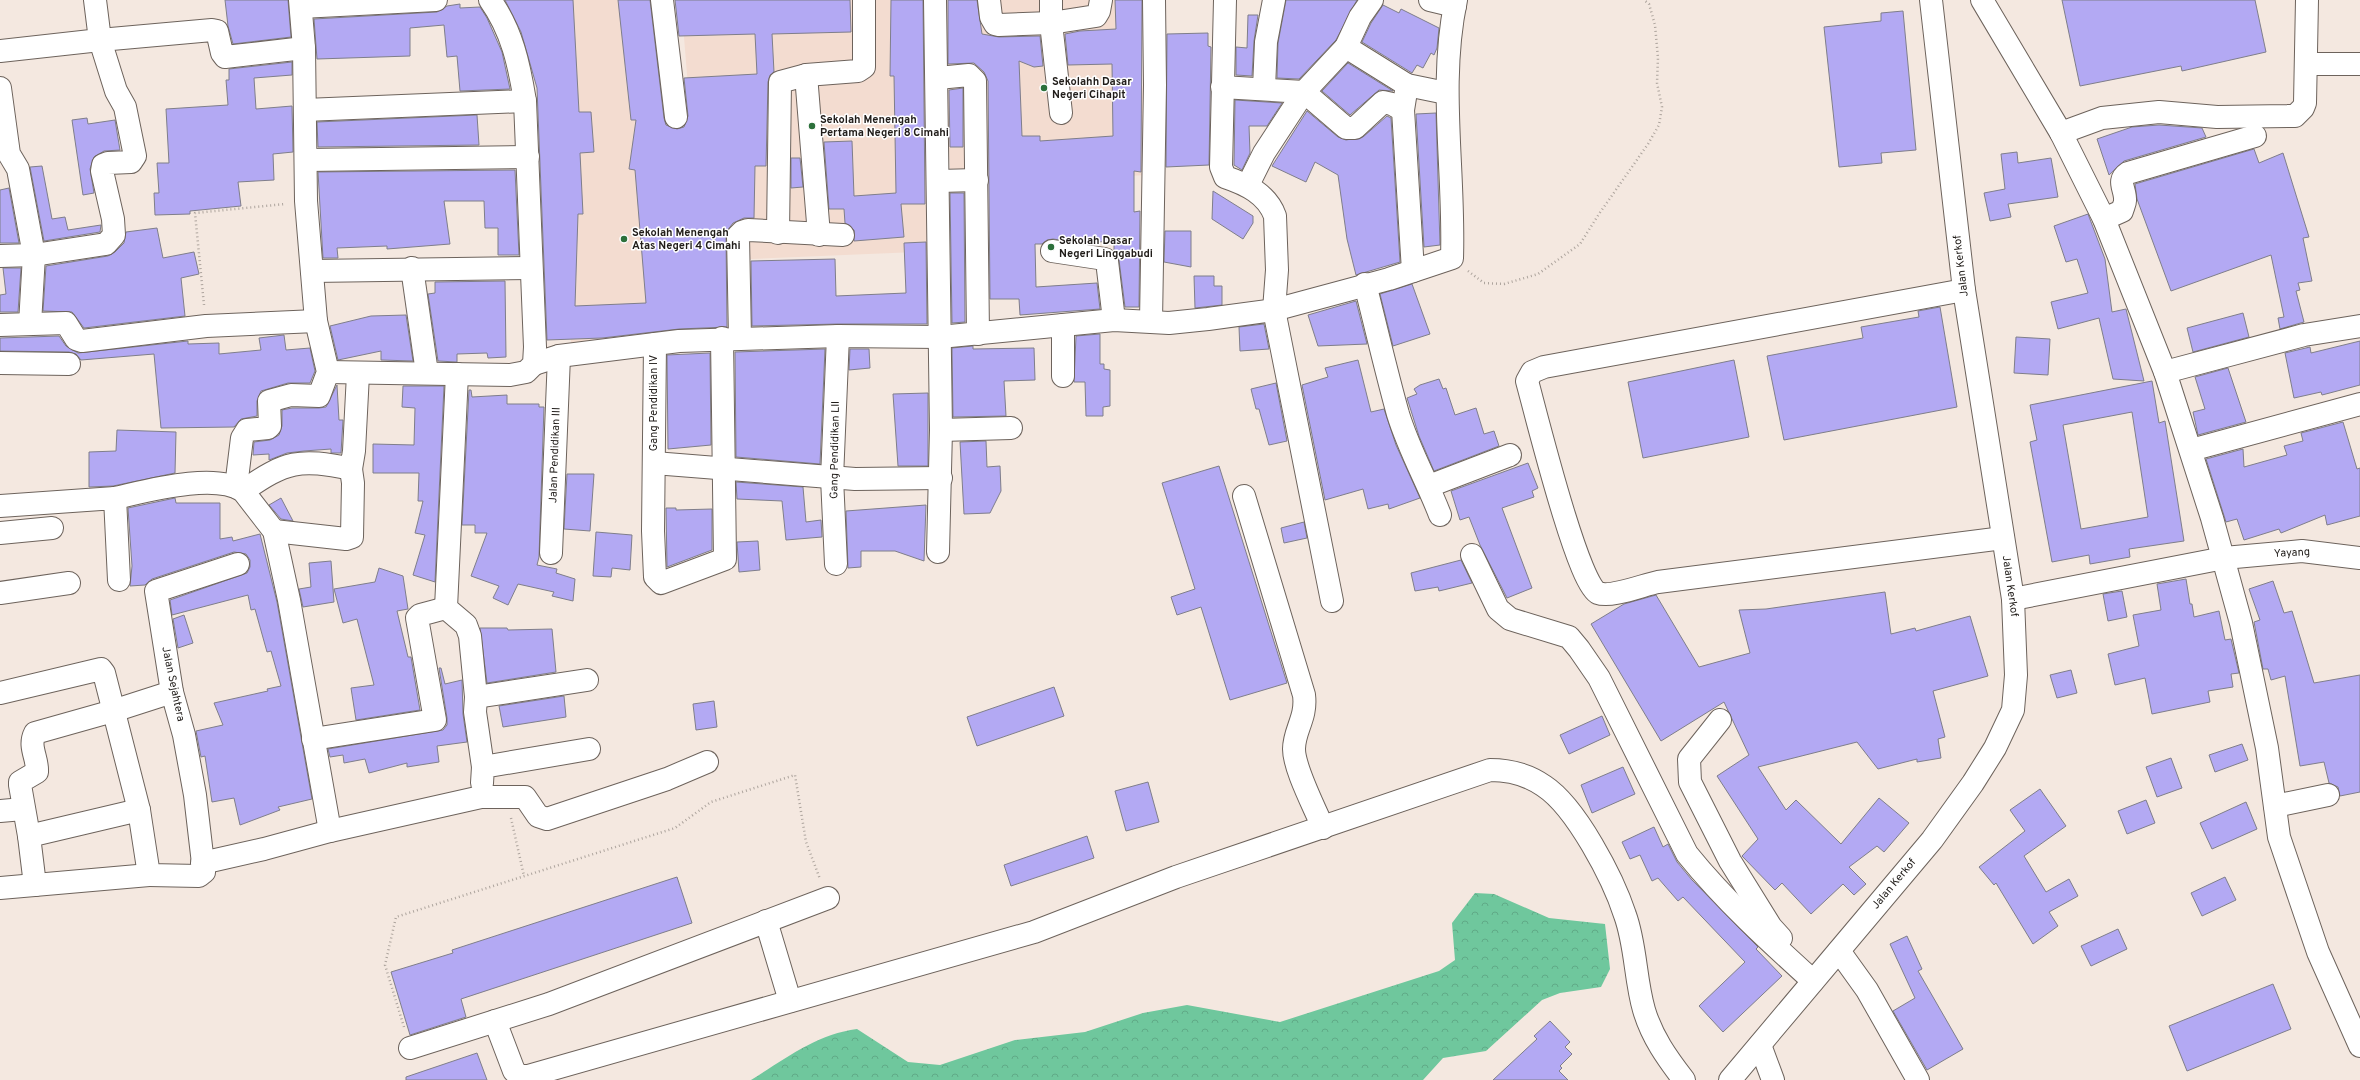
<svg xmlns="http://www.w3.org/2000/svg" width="2360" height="1080" font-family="Overpass,sans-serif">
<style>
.education{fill:#f3dcd0}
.forest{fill:url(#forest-crowns)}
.building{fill:#b3a9f3;stroke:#7f7e8a;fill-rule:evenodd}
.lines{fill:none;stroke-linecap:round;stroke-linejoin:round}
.minor-casing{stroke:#6d635c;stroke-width:24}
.major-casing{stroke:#6d635c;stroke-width:24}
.path{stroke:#ada49d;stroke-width:2.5;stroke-dasharray:1 3;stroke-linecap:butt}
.minor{stroke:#fff;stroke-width:22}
.major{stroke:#fff;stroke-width:22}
.poi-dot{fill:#2c703b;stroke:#fff;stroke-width:1.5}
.labels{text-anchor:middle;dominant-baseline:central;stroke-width:3;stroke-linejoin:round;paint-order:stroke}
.poi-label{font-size:11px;font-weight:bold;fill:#201c19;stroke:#fff;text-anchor:start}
.street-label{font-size:11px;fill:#201c19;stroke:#fff}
</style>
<defs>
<pattern id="forest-crowns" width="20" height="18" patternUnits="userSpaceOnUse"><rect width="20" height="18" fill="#6fc79d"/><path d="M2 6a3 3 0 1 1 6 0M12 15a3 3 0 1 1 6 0" fill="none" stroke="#60aa87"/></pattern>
</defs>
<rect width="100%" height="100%" fill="#f4e8e0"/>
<!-- education -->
<g class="education">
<polygon points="537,0 660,0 692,339 571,344 561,140"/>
<polygon points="681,0 926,0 940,251 702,261"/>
<polygon points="940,0 1136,0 1149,175 951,184"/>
</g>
<!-- forest -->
<path class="forest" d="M1475,893L1494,894L1549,918L1605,924L1610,969L1601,987L1560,993L1542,1000L1486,1051L1443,1058L1423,1080H751C785,1059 817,1034 857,1029L908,1062L940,1065L1015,1040L1085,1032L1143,1013L1187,1005L1280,1022L1439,971L1455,960L1452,923Z"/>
<!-- building -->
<g class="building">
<polygon points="225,0 288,0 291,37 233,44 228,26"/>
<polygon points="505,0 573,0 579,112 591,112 594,152 580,153 583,214 578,214 575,306 646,303 635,170 629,169 636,120 631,120 618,0 650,0 664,118 666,125 677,129 684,127 688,116 684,78 757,74 755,34 679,36 675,0 850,0 851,32 772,34 774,72 770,75 768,82 766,166 755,166 754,218 744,218 733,223 727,231 726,236 727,327 679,329 602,338 547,340 537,88 521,32"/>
<polygon points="891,0 923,0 925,204 901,204 904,237 854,241 854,230 845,223 844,209 829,209 824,142 852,141 854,196 896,193 894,76 890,76"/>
<polygon points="948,0 977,0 982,34 999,37 1040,36 1043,66 1034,67 1019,61 1022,136 1040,136 1040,141 1113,136 1112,64 1068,65 1065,34 1080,31 1116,29 1115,0 1142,0 1141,172 1134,171 1134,212 1140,211 1139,307 1125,307 1119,260 1114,251 1114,241 1081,243 1053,239 1047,240 1042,244 1035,244 1036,287 1097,283 1100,309 1020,315 1019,299 990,299 988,81 984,72 974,63 948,64"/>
<polygon points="1286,0 1357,0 1336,40 1299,79 1277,78 1278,43"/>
<polygon points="2062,0 2255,0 2266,52 2182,71 2181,66 2080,86"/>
<polygon points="460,4 460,8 480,7 487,18 502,52 510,89 460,91 457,56 447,57 444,25 410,28 410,56 317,59 314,19 437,12 447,6"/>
<polygon points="1383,5 1399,13 1401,9 1439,28 1437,48 1434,55 1431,53 1423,68 1417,65 1412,73 1362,42 1371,23"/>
<polygon points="1903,11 1916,150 1881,153 1882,163 1839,167 1824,27 1881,21 1881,13"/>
<polygon points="1248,15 1258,15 1254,41 1252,76 1236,75 1236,47 1247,48"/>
<polygon points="1208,33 1208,46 1211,47 1209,165 1166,167 1167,34"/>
<polygon points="292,62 292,75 254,78 256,109 292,106 293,152 273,154 274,180 238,182 241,206 190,211 190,214 155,215 154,193 159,193 157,163 169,163 166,109 228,105 226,80 229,80 229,69"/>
<polygon points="1348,63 1393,91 1379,90 1350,115 1322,91"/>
<polygon points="963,88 963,147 950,147 949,90"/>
<polygon points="1235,100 1282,103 1267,126 1249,126 1250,153 1242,170 1234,165"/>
<polygon points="1307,111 1338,137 1346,140 1363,137 1387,116 1391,118 1400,262 1356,275 1347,239 1338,175 1315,162 1306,182 1272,166"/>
<polygon points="1436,113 1440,245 1424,247 1416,114"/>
<polygon points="477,115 479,145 318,147 317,122"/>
<polygon points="87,118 88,124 115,120 120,150 104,151 94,157 90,169 94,193 83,195 72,120"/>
<polygon points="2159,125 2202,128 2206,137 2124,161 2109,175 2097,139 2132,127"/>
<polygon points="2254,149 2259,163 2283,153 2309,237 2303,238 2312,281 2298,283 2300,290 2296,291 2304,322 2280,329 2278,318 2284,317 2271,255 2171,291 2137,199 2135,184"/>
<polygon points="2017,152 2018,163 2051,158 2058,197 2008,204 2011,217 1990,221 1984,193 2005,189 2001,154"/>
<polygon points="791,158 800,158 803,187 791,188"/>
<polygon points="42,166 52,219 65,217 68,230 101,225 100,232 44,241 30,167"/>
<polygon points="515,170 519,255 498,255 498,228 485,228 484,201 444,201 450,244 387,249 387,246 337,248 338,258 323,258 318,172"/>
<polygon points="9,188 19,243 0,243 0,190"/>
<polygon points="1213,191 1253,216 1253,223 1243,239 1212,219"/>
<polygon points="950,193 964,193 965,322 952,323"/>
<polygon points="2088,214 2105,259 2112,312 2126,309 2144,381 2113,379 2099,318 2058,329 2051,302 2088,293 2077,259 2066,262 2054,226"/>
<polygon points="157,228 163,258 194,252 199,274 181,278 185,316 84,328 72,312 43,311 46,266 108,256 115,252 124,243 126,232"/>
<polygon points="1165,231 1191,231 1191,267 1164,262"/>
<polygon points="926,242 927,324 838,324 752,326 751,261 835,259 836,296 906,293 904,243"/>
<polygon points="3,268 21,268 18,312 0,312 0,295 6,294"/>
<polygon points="1194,276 1214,276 1214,286 1222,286 1222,305 1195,308"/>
<polygon points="505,281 506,357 488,358 487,353 457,354 457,362 438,361 428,294 435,293 435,282"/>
<polygon points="1412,284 1430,334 1393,346 1380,294"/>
<polygon points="1356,301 1367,344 1318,346 1308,315"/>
<polygon points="1940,307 1957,407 1784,440 1767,356 1863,338 1861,327 1919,317 1918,311"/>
<polygon points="2243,313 2249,337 2193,352 2187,328"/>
<polygon points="406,315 413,361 381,360 381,351 338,360 330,326 371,316"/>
<polygon points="1264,324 1269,349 1240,351 1239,327"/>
<polygon points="1100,334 1100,364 1104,364 1104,369 1110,370 1110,406 1103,407 1103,416 1086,416 1085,382 1074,382 1076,336"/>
<polygon points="284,335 286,350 310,348 315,371 310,383 288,383 261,391 257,401 257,416 241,419 234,427 161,428 154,354 81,360 76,354 69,352 0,351 0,338 59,336 66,346 78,353 188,341 188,344 219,343 219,354 261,350 259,338"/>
<polygon points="2016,337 2050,339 2048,375 2014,373"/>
<polygon points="2360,341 2360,385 2322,395 2321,392 2294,398 2285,353 2310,347 2311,353"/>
<polygon points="973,346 973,349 1034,348 1035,380 1004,381 1006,416 953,417 952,348"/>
<polygon points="825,349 820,464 736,457 735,352"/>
<polygon points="850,349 869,349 870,368 849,370"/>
<polygon points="710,353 711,445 668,449 667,355"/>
<polygon points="1358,360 1371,412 1384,409 1396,445 1420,498 1389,509 1388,504 1368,509 1363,489 1325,500 1302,385 1328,377 1325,368"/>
<polygon points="1734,360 1749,437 1643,458 1628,382"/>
<polygon points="2228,368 2246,422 2198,435 2193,412 2205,409 2195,377"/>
<polygon points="1439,379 1443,389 1446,388 1455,415 1476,408 1484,434 1494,431 1499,446 1434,471 1419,436 1407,398 1417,394 1414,389 1420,385"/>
<path d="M2152,381L2159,423L2165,421L2184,541L2129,549L2130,557L2090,564L2089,555L2052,562L2030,442L2037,440L2030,405ZM2132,412L2148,517L2081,529L2063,425Z"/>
<polygon points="1276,383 1287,441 1269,445 1259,409 1256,409 1251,389"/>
<polygon points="337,385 339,420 343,420 341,453 331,453 331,449 304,451 287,453 269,460 269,454 253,455 254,442 270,440 279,435 282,426 282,410 292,408 319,408 326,407"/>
<polygon points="403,386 444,386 435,582 413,575 425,535 415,533 423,501 418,501 419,473 373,473 373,444 414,445 415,408 402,407"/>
<polygon points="469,390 471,390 472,397 507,395 507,404 539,404 539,407 544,407 539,557 537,565 557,569 556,573 575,579 573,601 552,596 554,592 518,584 508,605 493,598 499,586 471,576 487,533 475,533 475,525 462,525"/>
<polygon points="928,393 928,466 898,466 893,394"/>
<polygon points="2343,422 2357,469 2360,468 2360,516 2327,525 2325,515 2281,533 2279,529 2244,540 2237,519 2226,522 2206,459 2243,449 2244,467 2287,455 2284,446 2303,441 2301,433"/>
<polygon points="117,430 176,432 175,473 113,486 89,487 89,452 116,451"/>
<polygon points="986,441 987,467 1000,466 1001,491 990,513 964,514 960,442"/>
<polygon points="1528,463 1538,488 1532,491 1534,497 1502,508 1532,588 1507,598 1480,545 1469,517 1460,520 1451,491"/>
<polygon points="1219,466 1287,683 1230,700 1201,607 1177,615 1171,597 1195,589 1162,483"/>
<polygon points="567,474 594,474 590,531 564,529"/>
<polygon points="736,482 803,487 806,522 821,520 822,537 786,540 782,501 737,499"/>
<polygon points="175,498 176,503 220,503 220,539 232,537 233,541 260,534 277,602 312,799 278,807 280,810 240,825 234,798 212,802 205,756 201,757 196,731 223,725 214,703 268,691 267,689 281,686 271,651 267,652 255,609 251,610 248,595 172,615 170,600 247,573 250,567 250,560 246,554 234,552 152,579 145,585 130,586 132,566 128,508"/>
<polygon points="281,498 293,521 281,519 269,505"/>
<polygon points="926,505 924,561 895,551 861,551 861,567 848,568 846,511"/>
<polygon points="666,508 676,508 676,510 712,509 712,550 667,567"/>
<polygon points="1304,522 1307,538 1284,543 1281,528"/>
<polygon points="596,532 632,535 630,570 612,568 611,577 593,576"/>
<polygon points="758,541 760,570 739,572 737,542"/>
<polygon points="1461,560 1472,583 1439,591 1438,587 1415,591 1411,573"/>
<polygon points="331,561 334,602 303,607 299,589 311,587 309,563"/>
<polygon points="379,568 403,576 408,609 397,611 408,657 411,657 420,710 356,720 351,688 374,685 357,619 343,623 334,589 375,582"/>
<polygon points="2186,579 2190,604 2192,604 2194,617 2219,611 2225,640 2231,639 2239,673 2231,674 2233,687 2208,691 2210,702 2152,714 2145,678 2115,685 2108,654 2139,646 2133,615 2161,610 2157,584"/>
<polygon points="2273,581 2284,613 2292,611 2314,683 2360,675 2360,792 2340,796 2338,787 2329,783 2324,762 2300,766 2285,676 2271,680 2268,669 2263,669 2254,622 2260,620 2249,589"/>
<polygon points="2122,591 2127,617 2108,621 2103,594"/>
<polygon points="1885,592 1891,634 1915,628 1916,631 1970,616 1988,676 1933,691 1945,737 1938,739 1941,758 1917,762 1917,759 1878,769 1857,742 1758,767 1786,810 1796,800 1841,844 1879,798 1909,823 1884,852 1877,846 1849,867 1866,884 1854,895 1843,884 1811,914 1782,883 1775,890 1742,856 1758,839 1717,776 1749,755 1724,702 1661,741 1591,624 1624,604 1656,595 1699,667 1750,653 1739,610 1766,609"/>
<polygon points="184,615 193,643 178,648 173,619"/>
<polygon points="480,628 507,628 508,630 552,629 556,672 487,683"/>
<polygon points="439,668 441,668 445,684 462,680 463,714 467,742 437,746 439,762 407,767 407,763 369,773 365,759 344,763 343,755 330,757 328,749 443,730 447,725 447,718"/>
<polygon points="2071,670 2077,693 2057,698 2050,675"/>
<polygon points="1054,687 1064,716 977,746 967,717"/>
<polygon points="564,696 566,717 503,727 499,706"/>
<polygon points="714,701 717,727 696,730 693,704"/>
<polygon points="1602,716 1610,735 1569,754 1560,735"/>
<polygon points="2242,744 2248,760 2215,772 2209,755"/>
<polygon points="2171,758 2182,788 2157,797 2146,767"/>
<polygon points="1623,767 1635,794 1592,813 1581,785"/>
<polygon points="1148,782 1159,822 1126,831 1115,791"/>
<polygon points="2040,789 2066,826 2024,856 2046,892 2069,879 2078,896 2049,912 2058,926 2033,944 1996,883 1994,885 1979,867 2025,831 2010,810"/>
<polygon points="2146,800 2155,823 2127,834 2118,811"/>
<polygon points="2246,802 2257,829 2212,849 2200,823"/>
<polygon points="1654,827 1663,847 1668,844 1677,862 1692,880 1758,947 1756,949 1782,976 1723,1032 1699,1006 1745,962 1683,897 1678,901 1658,878 1652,881 1640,855 1630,859 1622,842"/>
<polygon points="1087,836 1094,858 1011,886 1004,865"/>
<polygon points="677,877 692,923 461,999 466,1017 410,1035 391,972 453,953 452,950"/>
<polygon points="2225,877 2236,900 2202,916 2191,893"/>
<polygon points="2118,929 2127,949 2091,966 2081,946"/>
<polygon points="1907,936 1922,969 1918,971 1963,1049 1927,1070 1893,1011 1915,998 1890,944"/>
<polygon points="2273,984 2291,1029 2187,1071 2169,1026"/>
<polygon points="1550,1021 1570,1042 1565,1047 1572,1054 1560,1066 1562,1068 1559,1071 1568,1080 1493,1080 1537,1039 1534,1036"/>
<polygon points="477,1053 487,1080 406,1080 406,1077"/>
</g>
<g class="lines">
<!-- minor casing -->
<g class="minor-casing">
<g id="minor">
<polyline points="662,0 676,117"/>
<polyline points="935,0 941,430 938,552"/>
<polyline points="989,0 991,17 995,24 999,25 1051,23 1096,16 1099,11 1101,0"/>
<polyline points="1051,0 1051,23 1061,113"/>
<path d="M1225,0L1221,167L1225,177C1246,184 1267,194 1275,216L1277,270L1274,310L1332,601"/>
<polyline points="1430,0 1455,6"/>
<polyline points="1982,0 2061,133 2104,219 2165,372 2212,518 2241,623 2267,748 2279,837 2318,952 2360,1046"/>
<polyline points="301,7 436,0"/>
<polyline points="1346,47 1407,85 1403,110 1413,271"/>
<polyline points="0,51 100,40 212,30 217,31 222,53 225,57 304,48"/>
<polyline points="2306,64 2360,64"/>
<polyline points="806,75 819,235"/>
<polyline points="938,78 969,75 975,81 978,334"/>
<polyline points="1407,85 1446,93"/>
<polyline points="1222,87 1304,92 1346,128 1355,128 1383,102 1392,104 1403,110"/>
<polyline points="0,88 9,154 18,169 34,255 30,324"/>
<polyline points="1264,88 1266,42 1274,0"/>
<polyline points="305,110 525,101"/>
<polyline points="2061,133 2102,118 2159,112 2217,117 2295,116 2303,108 2305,103 2307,0"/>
<polyline points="307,160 528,157"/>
<polyline points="939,181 977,180"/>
<polyline points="1248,185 1264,153 1304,92 1346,47 1360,17 1372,0"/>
<path d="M2104,219L2122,211C2123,207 2125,204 2125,201C2126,189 2116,181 2128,173L2255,136"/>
<polyline points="778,233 780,82 806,75 858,71 864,67 864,0"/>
<polyline points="1052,251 1105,259 1107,261 1114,320"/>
<polyline points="0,256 34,255 106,244 114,235 113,219 102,171 103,165 108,163 131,162 135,156 125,107 116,91 100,40 95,0"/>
<polyline points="412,268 427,373"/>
<polyline points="312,271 531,268"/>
<path d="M1365,284C1376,327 1386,371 1398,414C1409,450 1427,481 1440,515"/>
<path d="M1964,290L1544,367L1532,372L1527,381C1535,410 1578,585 1598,593C1611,598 1643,585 1658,582L2003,538"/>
<polyline points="1151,321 1155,85 1154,0"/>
<polyline points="0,325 66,323 76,339 82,341 206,326 316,321"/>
<polyline points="1063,325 1063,376"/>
<polyline points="740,338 738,236 742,232 748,230 843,235"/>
<polyline points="655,344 653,531 655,577 661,583 725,559 722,338"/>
<polyline points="0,363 69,364"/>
<path d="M534,364L559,356L679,341L838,336L940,337L1114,320L1169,323L1208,319L1274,310L1389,279L1452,258C1455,172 1438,85 1456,0"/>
<path d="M328,372L510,375L526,372L534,364L535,347L525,101C519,64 512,31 490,0"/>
<polyline points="2165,372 2304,335 2360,326"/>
<polyline points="457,374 446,608 466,625 470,636 476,697 475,712 483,767"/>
<polyline points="941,430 1011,428"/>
<polyline points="2191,450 2360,404"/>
<polyline points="654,463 855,479 941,478"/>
<polyline points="1429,486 1510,455"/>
<polyline points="236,487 242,438 247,430 268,428 270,426 269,401 291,395 319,396 328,372 316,321 306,201 304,48 300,0"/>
<path d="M243,491C286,461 299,458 351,469L354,451L358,374"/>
<path d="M1244,496L1304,695C1307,718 1294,730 1294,749C1294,769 1315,808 1323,828"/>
<path d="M115,498C147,491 215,472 243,491L274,531L289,600L330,831L481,797H525L538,816L547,819L667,779L707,762"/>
<polyline points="0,506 115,498 119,580"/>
<polyline points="274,531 346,539 352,537 353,483 351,469"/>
<polyline points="0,533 52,528"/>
<polyline points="551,553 559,356"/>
<path d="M1472,555L1498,609L1510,619L1569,637L1579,649L1599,678L1687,854C1725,901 1769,941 1813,981"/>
<polyline points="836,564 832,478 838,336"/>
<polyline points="0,593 69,583"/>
<polyline points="2013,599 2224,558 2302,551 2360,558"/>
<polyline points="0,693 101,669 104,673 139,810"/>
<polyline points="476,697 587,680"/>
<polyline points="1720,720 1689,759 1690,782 1730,861 1771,927 1781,938"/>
<polyline points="313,739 435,720 417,618 420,615 446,608"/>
<polyline points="482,783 483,767 589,749"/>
<polyline points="2275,806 2328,795"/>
<polyline points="0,811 23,809"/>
<path d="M29,836L20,785V782L37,772C38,758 28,747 35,733L113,711L172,692"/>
<polyline points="202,863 264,849 330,831"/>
<polyline points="35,885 29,836 139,810 149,875 199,876 204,872 195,795 184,735 172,692 156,591 238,564"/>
<polyline points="0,888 149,875"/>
<polyline points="766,921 790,1001"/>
<polyline points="1839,951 1867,990 1918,1080"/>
<path d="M495,1021L514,1071L520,1076H528L1034,932L1176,877L1490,770C1510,770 1527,774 1544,786C1576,807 1613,878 1625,915C1636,945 1635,979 1644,1010C1652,1037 1667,1058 1684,1080"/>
<polyline points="1760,1045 1773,1080"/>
<polyline points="410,1048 549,1004 828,898"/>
</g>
</g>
<!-- major casing -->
<g class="major-casing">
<polyline id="major" points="1730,1080 1932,840 1973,783 1995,748 2013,710 2016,675 2013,599 1964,290 1931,0"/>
</g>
<!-- path -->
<g class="path">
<polyline points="1468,271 1484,283 1504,284 1538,274 1580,244 1599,214 1648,144 1659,125 1662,107 1657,83 1658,58 1655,25 1649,4 1644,0"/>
<polyline points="204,305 195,213 285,204"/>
<polyline points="511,818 524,876"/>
<polyline points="404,1027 385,965 396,917 675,828 711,802 795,775 806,842 820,879"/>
</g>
<!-- minor -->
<use href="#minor" class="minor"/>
<!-- major -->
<use href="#major" class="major"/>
</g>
<!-- markers -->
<g class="poi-dot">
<circle cx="1044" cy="88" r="4"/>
<circle cx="812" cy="126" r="4"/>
<circle cx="624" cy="239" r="4"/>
<circle cx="1051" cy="247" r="4"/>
</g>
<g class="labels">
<!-- poi labels -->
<g class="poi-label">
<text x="1052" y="82">Sekolahh Dasar<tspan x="1052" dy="13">Negeri Cihapit</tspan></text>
<text x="820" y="120">Sekolah Menengah<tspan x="820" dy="13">Pertama Negeri 8 Cimahi</tspan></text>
<text x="632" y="233">Sekolah Menengah<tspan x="632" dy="13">Atas Negeri 4 Cimahi</tspan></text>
<text x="1059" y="241">Sekolah Dasar<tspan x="1059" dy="13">Negeri Linggabudi</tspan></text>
</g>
<!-- street labels -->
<g class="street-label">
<text transform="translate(1961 266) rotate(-97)">Jalan Kerkof</text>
<text transform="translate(654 403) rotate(-90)">Gang Pendidikan IV</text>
<text transform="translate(835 450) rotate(-89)">Gang Pendidikan Lll</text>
<text transform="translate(555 455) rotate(-88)">Jalan Pendidikan III</text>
<text transform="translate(2292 553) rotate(-3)">Yayang</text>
<text transform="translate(2010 586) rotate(82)">Jalan Kerkof</text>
<text transform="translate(173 684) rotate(78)">Jalan Sejahtera</text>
<text transform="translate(1894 884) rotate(-50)">Jalan Kerkof</text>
</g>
</g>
</svg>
